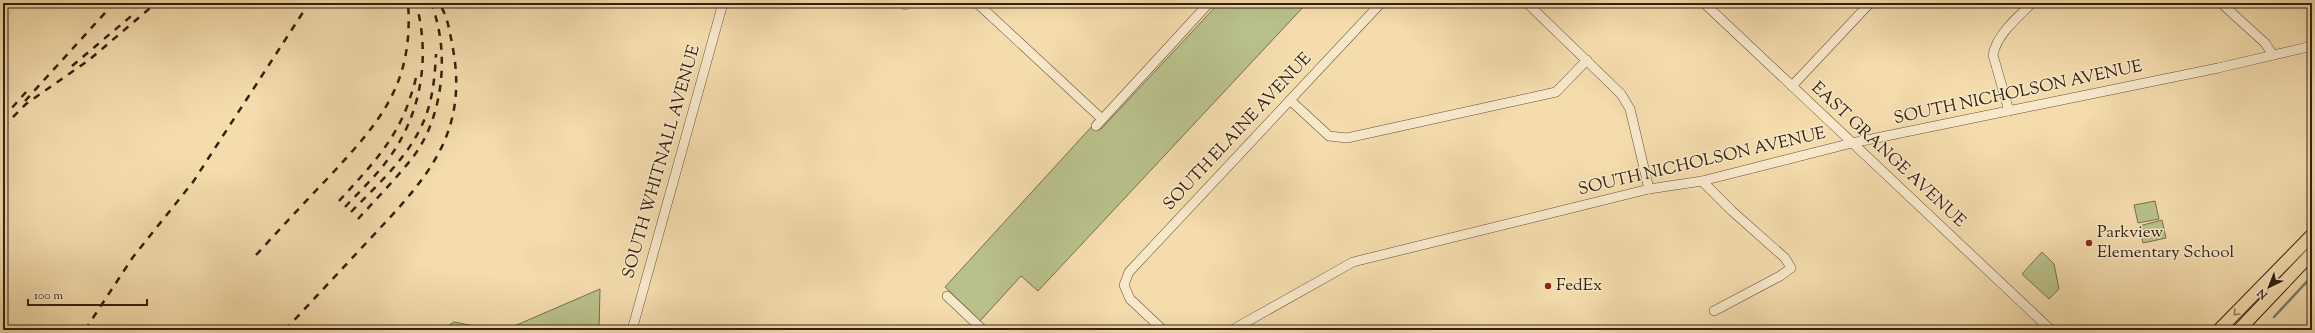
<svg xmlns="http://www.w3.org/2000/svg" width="2315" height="333" font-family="'Sorts Mill Goudy',serif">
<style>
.green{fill:#b9c18b;stroke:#76704c}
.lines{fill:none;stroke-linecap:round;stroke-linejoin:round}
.stream{stroke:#727e6c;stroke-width:2.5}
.minor-casing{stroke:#624f36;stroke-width:10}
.major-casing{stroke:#32200e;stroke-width:14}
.minor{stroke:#f8e8ca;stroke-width:9}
.major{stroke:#f4dcad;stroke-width:12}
.rail{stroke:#32200e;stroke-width:2.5;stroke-dasharray:7 7;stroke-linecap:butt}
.oneway{stroke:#937e5e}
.poi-dot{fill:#8f2418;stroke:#f8e8ca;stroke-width:1.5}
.labels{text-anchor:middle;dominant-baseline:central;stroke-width:3;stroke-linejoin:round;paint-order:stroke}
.street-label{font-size:17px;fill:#32200e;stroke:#f8e8ca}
.poi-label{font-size:17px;fill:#32200e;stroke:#f8e8ca;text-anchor:start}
</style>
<rect width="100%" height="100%" fill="#f4dcad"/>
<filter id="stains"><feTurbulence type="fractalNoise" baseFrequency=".005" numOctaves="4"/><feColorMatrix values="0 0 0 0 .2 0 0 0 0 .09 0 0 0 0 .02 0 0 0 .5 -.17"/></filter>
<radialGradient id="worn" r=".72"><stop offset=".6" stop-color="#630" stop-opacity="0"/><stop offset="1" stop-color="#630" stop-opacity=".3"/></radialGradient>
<!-- green -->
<g class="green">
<polygon points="1219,3 1307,3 1038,291 1021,276 980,321 945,287 1094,124 1101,129"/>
<polygon points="2155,201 2159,219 2138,223 2134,205"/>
<polygon points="2162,220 2166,238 2143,243 2139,226"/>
<polygon points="2042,252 2054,264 2059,289 2049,299 2022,274"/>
<polygon points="600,289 599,330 505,330"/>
<polygon points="454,322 496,330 441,330"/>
</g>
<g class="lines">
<!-- stream -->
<polyline class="stream" points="2274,317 2312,276"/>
<!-- minor casing -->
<g class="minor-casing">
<g id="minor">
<polyline points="977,3 1102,119"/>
<polyline points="1527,3 1621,94 1630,109 1649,189"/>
<polyline points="1704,3 2051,330"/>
<polyline points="2221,3 2265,43 2273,55"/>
<polyline points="905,5 907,3"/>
<polyline points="1792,86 1870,3"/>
<polyline points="1290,100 1329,136 1347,138 1556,92 1587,60"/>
<path d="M2009,111L1993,55C1997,34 2017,18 2032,3"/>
<polyline points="1096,126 1209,3"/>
<polyline points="1702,181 1732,211 1785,258 1791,268 1780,276 1714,311"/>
<polyline points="947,296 983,330"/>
<polyline points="632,330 723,3"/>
<polyline points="1163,330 1130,299 1124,285 1129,272 1381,3"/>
<polyline points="1232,330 1353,262 1649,189 1702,181 1852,143 2218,68 2312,46"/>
</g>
</g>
<!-- major casing -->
<g class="major-casing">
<g id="major">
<polyline points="2219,330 2312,235"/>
<polyline points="2239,330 2312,253"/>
</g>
</g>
<!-- minor -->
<use href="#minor" class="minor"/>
<!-- major -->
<use href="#major" class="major"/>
<!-- rail -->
<g class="rail">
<polyline points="72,66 136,12"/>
<polyline points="25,101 114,3"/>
<polyline points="3,118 26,92"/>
<polyline points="3,127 26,104 89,60 156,3"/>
<path d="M339,201C368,169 397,140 410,98C413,89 416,80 417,71"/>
<path d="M345,207C359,192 374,178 386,162C421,117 431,58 416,3"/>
<path d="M351,212C379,183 410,156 425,118C433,98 435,75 436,54"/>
<path d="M358,219C376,199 396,179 413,157C444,116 450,50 431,3"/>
<path d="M256,255C280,229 303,204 327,179C379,123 414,85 408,3"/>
<polyline points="85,330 133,257 193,182 309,3"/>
<path d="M285,330C313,300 340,271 368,241C423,182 469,137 453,49C450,33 448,17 439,3"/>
</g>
</g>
<!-- one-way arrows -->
<defs><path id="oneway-chevron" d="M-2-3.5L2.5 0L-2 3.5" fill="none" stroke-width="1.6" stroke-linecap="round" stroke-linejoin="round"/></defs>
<use class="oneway" href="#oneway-chevron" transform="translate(2236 313) rotate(134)"/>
<!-- markers -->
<g class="poi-dot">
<circle cx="2089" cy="243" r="4"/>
<circle cx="1548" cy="286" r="4"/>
</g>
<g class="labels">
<!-- street labels -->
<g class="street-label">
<text transform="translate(2018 93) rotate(-12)">SOUTH NICHOLSON AVENUE</text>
<text transform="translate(1238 132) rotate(-47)">SOUTH ELAINE AVENUE</text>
<text transform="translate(1888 155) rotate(43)">EAST GRANGE AVENUE</text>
<text transform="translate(662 162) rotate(-74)">SOUTH WHITNALL AVENUE</text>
<text transform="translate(1702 162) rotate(-13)">SOUTH NICHOLSON AVENUE</text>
</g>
<!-- poi labels -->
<g class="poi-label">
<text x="2097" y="233">Parkview<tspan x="2097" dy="20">Elementary School</tspan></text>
<text x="1556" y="286">FedEx</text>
</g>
</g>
<!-- margin -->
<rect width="2315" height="333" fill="none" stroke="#f4dcad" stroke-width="16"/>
<rect x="4" y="4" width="2307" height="325" fill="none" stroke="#32200e" stroke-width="2"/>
<rect x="8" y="8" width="2299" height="317" fill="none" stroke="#32200e"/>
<!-- north arrow -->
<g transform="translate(2269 287) rotate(223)" stroke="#f8e8ca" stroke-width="3" paint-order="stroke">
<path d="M0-3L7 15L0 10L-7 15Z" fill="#32200e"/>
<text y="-6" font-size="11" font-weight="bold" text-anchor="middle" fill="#32200e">N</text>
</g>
<!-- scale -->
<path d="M28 299v6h119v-6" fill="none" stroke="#32200e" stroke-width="2"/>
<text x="34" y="299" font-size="12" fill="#32200e" stroke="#f8e8ca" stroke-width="3" paint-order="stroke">100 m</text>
<rect width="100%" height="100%" filter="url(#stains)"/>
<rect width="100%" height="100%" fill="url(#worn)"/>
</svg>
